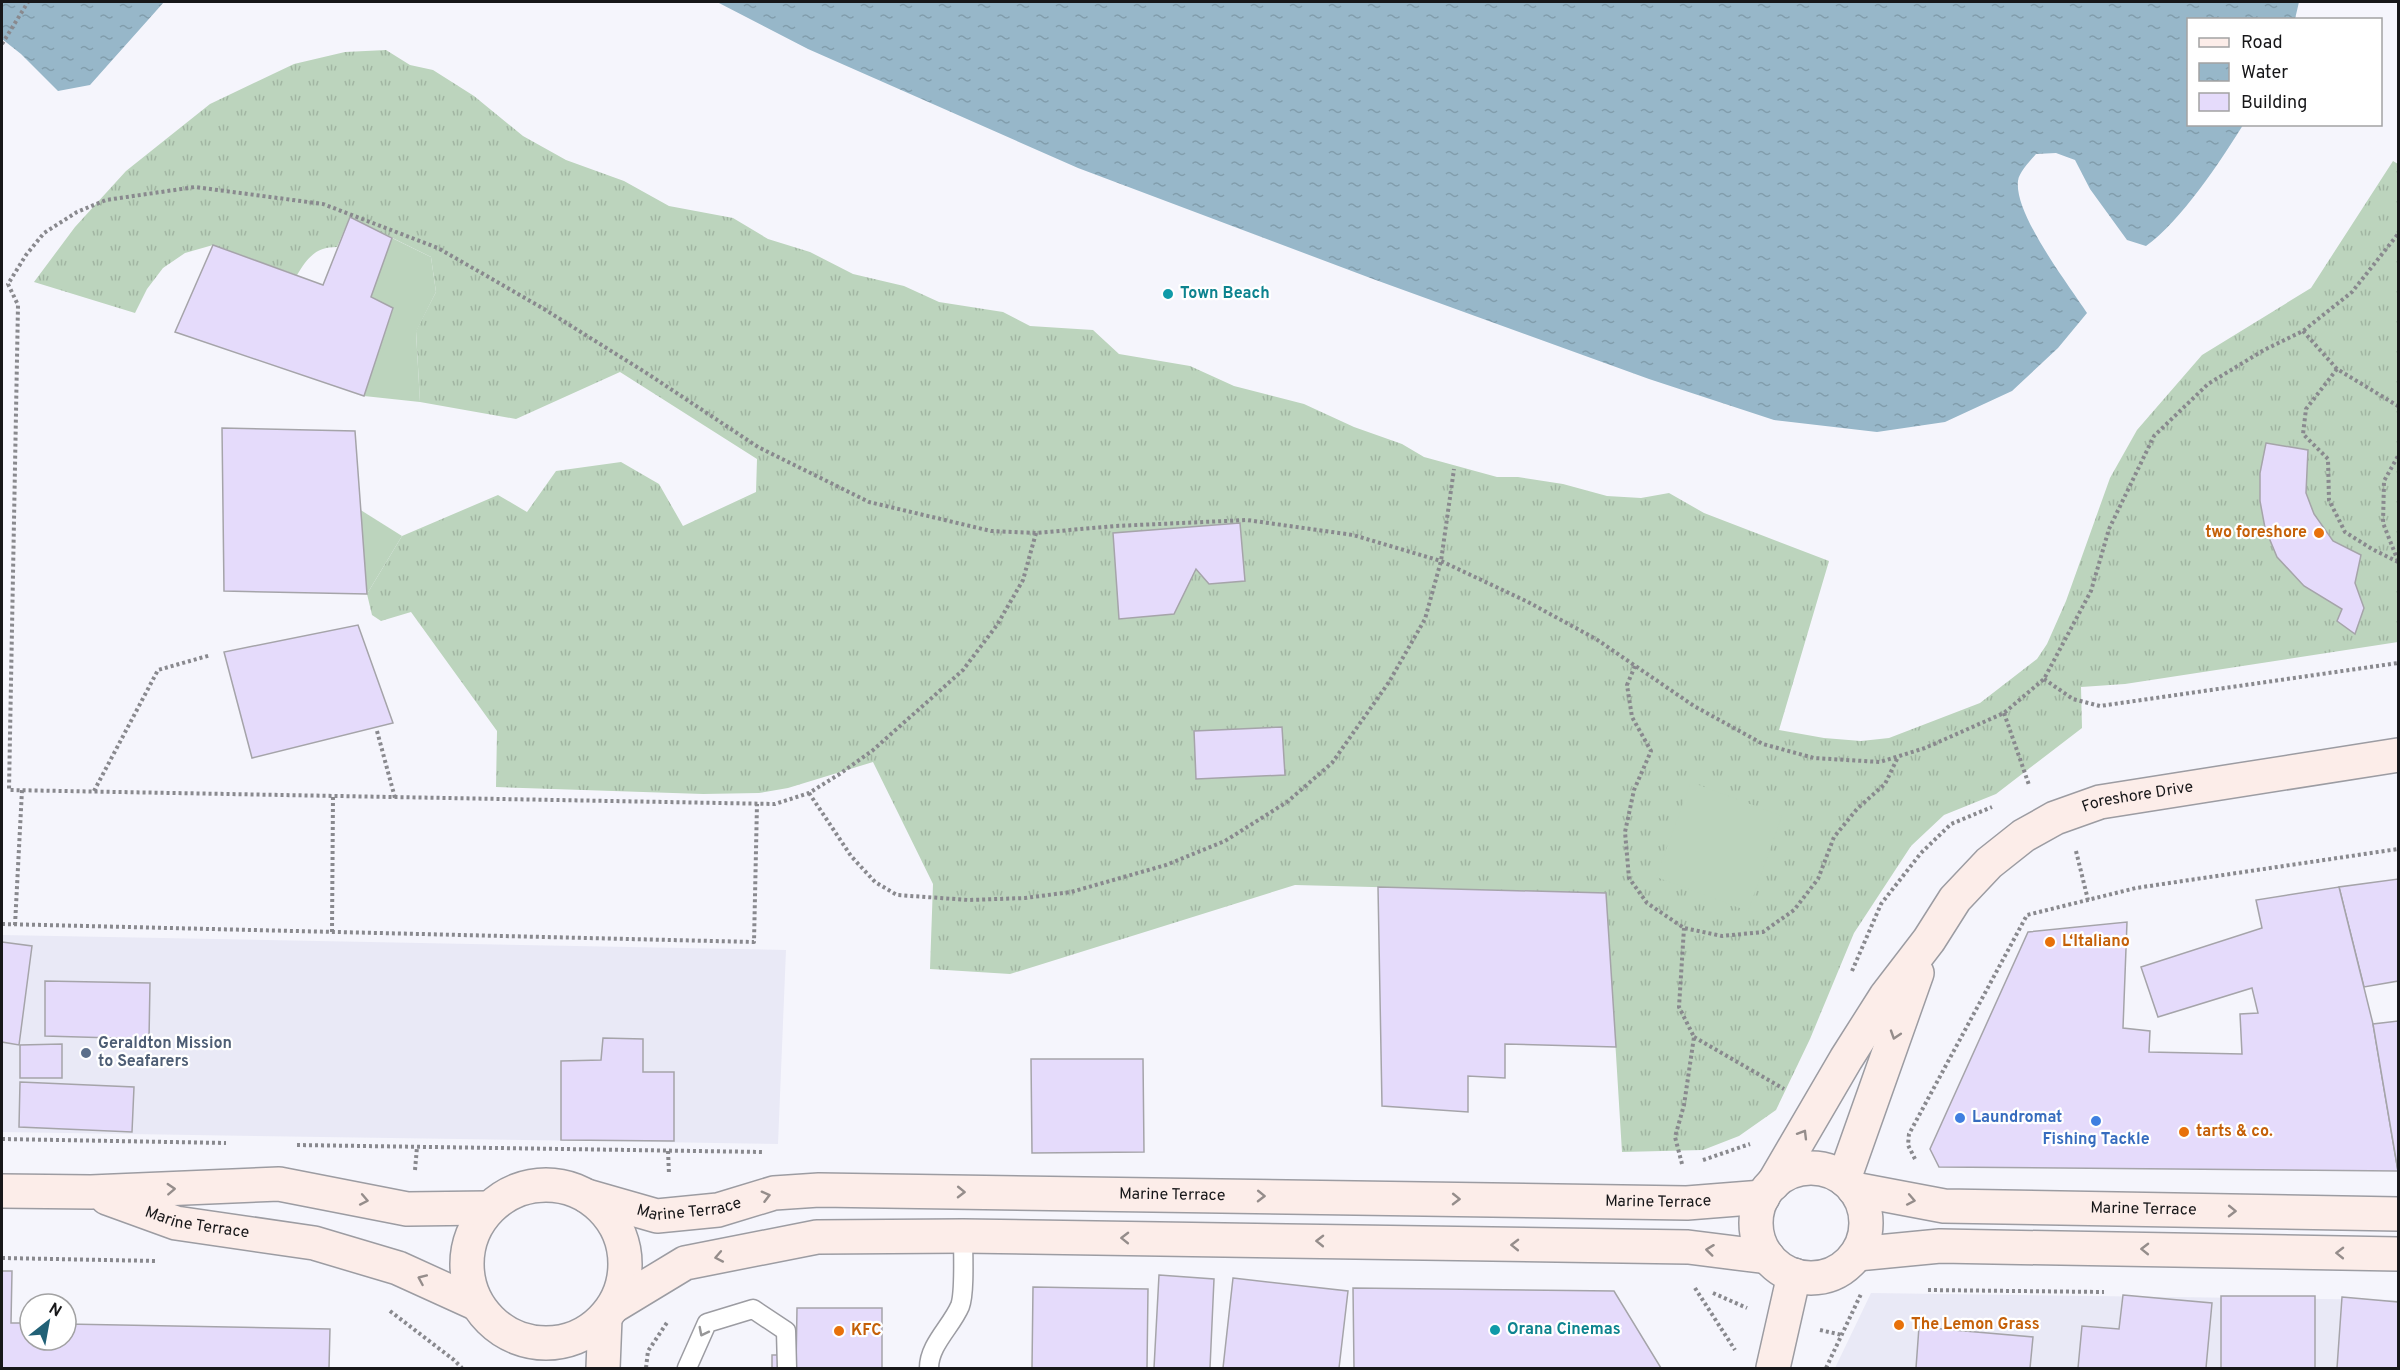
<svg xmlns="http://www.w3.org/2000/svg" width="2400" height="1370" font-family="Overpass,sans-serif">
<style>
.built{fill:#e9e9f6}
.grass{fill:url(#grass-tufts)}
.garden{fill:#bcd4bd}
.water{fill:url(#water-ripples)}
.building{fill:#e5dbfb;stroke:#a5a4a9;stroke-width:1.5}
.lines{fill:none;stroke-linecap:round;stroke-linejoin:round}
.lane-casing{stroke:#9c9ca2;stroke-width:21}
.secondary-casing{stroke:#9c9ca2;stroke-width:36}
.path{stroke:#89898e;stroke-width:4;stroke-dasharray:3 3;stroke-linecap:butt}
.lane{stroke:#fff;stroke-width:18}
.secondary{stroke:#fcede9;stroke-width:33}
.oneway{stroke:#958d8b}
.oneway2{stroke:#979798}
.culture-dot{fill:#0f9aa8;stroke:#fff;stroke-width:2}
.food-dot{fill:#e8710a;stroke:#fff;stroke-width:2}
.service-dot{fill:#5c6f8a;stroke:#fff;stroke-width:2}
.shop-dot{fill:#3f7fe0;stroke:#fff;stroke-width:2}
.labels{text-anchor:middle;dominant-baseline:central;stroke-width:4.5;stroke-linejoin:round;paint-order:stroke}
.culture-label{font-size:16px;font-weight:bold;fill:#0d838f;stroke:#fff;text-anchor:start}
.food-label{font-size:16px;font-weight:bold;fill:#c56008;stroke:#fff;text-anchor:start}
.street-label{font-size:16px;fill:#171719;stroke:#fff}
.service-label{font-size:16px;font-weight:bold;fill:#4e5e75;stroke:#fff;text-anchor:start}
.shop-label{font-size:16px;font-weight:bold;fill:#366cbe;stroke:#fff;text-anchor:start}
</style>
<defs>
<pattern id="grass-tufts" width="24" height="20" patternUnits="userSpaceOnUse" patternTransform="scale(1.5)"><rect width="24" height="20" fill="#bcd4bd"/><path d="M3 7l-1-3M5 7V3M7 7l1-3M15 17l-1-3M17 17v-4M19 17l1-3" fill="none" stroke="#a1b5a2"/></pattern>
<pattern id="water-ripples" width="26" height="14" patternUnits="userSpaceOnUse" patternTransform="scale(1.5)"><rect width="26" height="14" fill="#97b7c9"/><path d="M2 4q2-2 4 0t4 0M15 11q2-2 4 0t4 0" fill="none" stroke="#819dac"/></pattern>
</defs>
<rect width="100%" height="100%" fill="#f5f5fc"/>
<!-- built -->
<g class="built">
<polygon points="2,935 786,950 778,1144 2,1132"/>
<polygon points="1871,1293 2398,1300 2398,1368 1835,1368"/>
</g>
<!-- grass -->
<path class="grass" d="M386,50L410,65L433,70L474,96L523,136L566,160L624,181L669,206L733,218L768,239L810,252L853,274L904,286L939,302L1003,312L1030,326L1093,330L1119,354L1190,366L1234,386L1304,404L1354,427L1402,444L1424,457L1497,477H1518L1563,484L1607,496L1641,498L1669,493L1704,513L1829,561L1779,730L1824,738L1861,741L1889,738L1980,703L2037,659L2047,644L2066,601L2110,478L2137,430L2202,355L2311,288L2393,161L2398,164V642L2125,684L2081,687L2082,728L1996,794L1944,815L1911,846L1854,933L1810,1039L1776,1110L1739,1136L1703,1150L1622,1152L1606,893L1295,885L1010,974L930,969L933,884L873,762L788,788L759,793L703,794L496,787L497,731L411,612L381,621L372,615L367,594L402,536L498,495L527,512L556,471L621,462L659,484L683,526L756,492L757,459L620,372L516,419L420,402L416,331L436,292L431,257L350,217L337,247C316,247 308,257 297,275L213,245L185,253L163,268L147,289L135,313L34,282L75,227L126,171L210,104L294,64L345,52Z"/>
<!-- garden -->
<g class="garden">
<polygon points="392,238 431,257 436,292 416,332 420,402 364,396 393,309 371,297"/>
<polygon points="359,509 402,536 367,594"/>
<polygon points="1691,782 1782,816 1748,911 1656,877"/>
</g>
<!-- water -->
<g class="water">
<polygon points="2,2 164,2 90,85 58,91 21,54 2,39"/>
<path d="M717,2H2299L2295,19L2188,20V124L2243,125C2220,162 2181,221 2146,246L2127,240L2090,189L2075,160L2056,153L2036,154C2030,161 2019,172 2018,181C2014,214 2068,284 2087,313L2058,348L2012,391L1945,422L1877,432L1774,420L1649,379L1373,279L1078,168L808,49Z"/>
</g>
<!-- building -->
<g class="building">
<polygon points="350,217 392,238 371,297 393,308 364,396 175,332 213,245 323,285"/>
<polygon points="222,428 355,431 367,594 224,591"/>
<polygon points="2266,443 2308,450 2306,493 2314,514 2333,541 2361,555 2355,583 2364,608 2355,634 2337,621 2342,609 2304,586 2277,557 2265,528 2260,501 2260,473"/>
<polygon points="1240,523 1245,581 1209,584 1196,569 1174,614 1119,619 1113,533"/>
<polygon points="358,625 393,723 252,758 224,652"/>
<polygon points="1282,727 1285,775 1196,779 1194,731"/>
<polygon points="2398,879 2398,981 2364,987 2339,887"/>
<polygon points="1378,887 1606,893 1616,1047 1505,1044 1505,1078 1468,1076 1468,1112 1382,1106"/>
<polygon points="2339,887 2373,1024 2398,1171 1939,1167 1930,1149 2028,932 2127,922 2123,1028 2150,1031 2149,1052 2242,1054 2240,1014 2258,1013 2252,988 2158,1017 2141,967 2262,928 2256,900"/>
<polygon points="2,942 32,946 19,1045 2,1042"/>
<polygon points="45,981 150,983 149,1039 45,1036"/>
<polygon points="2398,1021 2398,1171 2373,1024"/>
<polygon points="603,1038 643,1039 643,1072 674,1072 674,1141 561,1140 561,1061 601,1060"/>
<polygon points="62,1044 62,1078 20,1078 20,1045"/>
<polygon points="1031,1059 1143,1059 1144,1152 1032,1153"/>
<polygon points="20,1082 134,1087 132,1132 19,1127"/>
<polygon points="2,1271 12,1271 11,1323 30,1323 30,1340 66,1340 66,1324 330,1329 329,1368 2,1368"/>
<polygon points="1159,1275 1214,1279 1210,1368 1154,1368"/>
<polygon points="1233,1278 1348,1291 1339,1368 1223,1368"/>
<polygon points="1033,1287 1148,1289 1147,1368 1032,1368"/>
<polygon points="1353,1288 1614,1291 1661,1368 1354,1368"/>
<polygon points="2123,1295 2212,1303 2206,1368 2078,1368 2082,1326 2119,1329"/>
<rect x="2221" y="1296" width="94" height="72"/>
<polygon points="2342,1297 2398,1302 2398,1368 2337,1368"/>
<polygon points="797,1308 882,1308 882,1368 796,1368"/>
<polygon points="1919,1327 2033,1337 2030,1368 1916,1368"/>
<rect x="772" y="1355" width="24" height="13"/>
</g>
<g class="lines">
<!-- lane casing -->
<g class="lane-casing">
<g id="lane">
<polyline points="687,1368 707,1323 753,1309 786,1331 787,1368"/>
<path d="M929,1368C929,1345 951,1327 960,1306C965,1293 963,1252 963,1236"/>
</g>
</g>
<!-- secondary casing -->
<g class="secondary-casing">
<g id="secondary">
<circle cx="1811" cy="1223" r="55"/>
<polyline points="1844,1179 1917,973"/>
<path id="s1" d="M1773,1184L1846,1059L1886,996L1929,940L1955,899L1989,863L2023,836L2055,818L2100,802L2398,755"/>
<circle cx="546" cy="1264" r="79"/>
<path id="s2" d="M1854,1189L1944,1206L2398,1214"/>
<polyline points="2,1191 91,1192 279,1184 407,1209 488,1208"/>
<path id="s3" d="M587,1196L657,1216L718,1210L774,1193L819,1190L1687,1203L1763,1197"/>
<path id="s4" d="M107,1198L176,1223L314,1243L398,1268L475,1303"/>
<polyline points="1857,1254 1940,1246 2398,1254"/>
<polyline points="614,1306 685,1263 817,1237 963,1236 1688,1247 1768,1257"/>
<polyline points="603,1368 605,1318"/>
<polyline points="1773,1368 1794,1275"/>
</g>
</g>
<!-- path -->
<g class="path">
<polyline points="2,44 28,2"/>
<polyline points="2303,331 2337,369 2398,406"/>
<polyline points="2337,369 2306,409 2303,434 2328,459 2329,500 2345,532 2372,549 2398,562"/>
<polyline points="1036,533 1023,580 997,625 963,670 872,751 838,775 809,793 775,804 9,790 18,305 8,284 26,255 44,233 77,212 106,200 195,187 323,204 438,248 544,309 648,374 758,447 869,502 991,531 1036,533 1115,526 1247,520 1353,535 1441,561 1528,602 1596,639 1694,706 1763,744 1814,758 1880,762 1925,748 2004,713 2044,679 2091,591 2109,529 2154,436 2208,384 2264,350 2303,331 2352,292 2398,234"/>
<polyline points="2398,561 2383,523 2384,481 2398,456"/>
<polyline points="1635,666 1627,685 1632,717 1651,751 1634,790 1625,832 1629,878 1647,903 1684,928 1722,936 1763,932 1794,910 1818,879 1834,837 1857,809 1885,784 1898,757"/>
<polyline points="2044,679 2073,699 2100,706 2398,663"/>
<polyline points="2004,713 2029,785"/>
<polyline points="377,731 395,798"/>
<polyline points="94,791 158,670 211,655"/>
<polyline points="809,793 851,856 875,882 897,895 969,900 1025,898 1071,892 1166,865 1225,841 1287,802 1332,763 1389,682 1425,619 1441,561 1454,469"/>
<polyline points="2076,851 2088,900"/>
<polyline points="2,924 754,942 757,804"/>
<polyline points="15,925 22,790"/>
<polyline points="332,932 333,797"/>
<polyline points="1852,971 1881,904 1921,853 1951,824 1992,807"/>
<polyline points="1694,1037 1784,1089"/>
<polyline points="2,1139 226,1143"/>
<polyline points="297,1145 763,1152"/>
<polyline points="668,1151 669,1174"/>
<polyline points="1915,1159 1908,1145 1909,1134 2027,915 2136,888 2398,849"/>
<polyline points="1703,1160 1750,1144"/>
<polyline points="1682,1164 1675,1137 1684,1105 1694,1037 1679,1007 1684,928"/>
<polyline points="415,1170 417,1147"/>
<polyline points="2,1258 157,1261"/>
<polyline points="1695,1288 1735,1350"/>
<polyline points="1928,1290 2104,1292"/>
<polyline points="1713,1293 1747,1308"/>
<polyline points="390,1311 454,1360 462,1368"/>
<polyline points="1820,1330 1842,1335"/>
<polyline points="646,1368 648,1351 668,1321"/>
<polyline points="1826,1368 1861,1294"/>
</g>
<!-- lane -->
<use href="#lane" class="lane"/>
<!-- secondary -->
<use href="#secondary" class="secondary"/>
</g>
<!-- one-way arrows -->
<defs><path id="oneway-chevron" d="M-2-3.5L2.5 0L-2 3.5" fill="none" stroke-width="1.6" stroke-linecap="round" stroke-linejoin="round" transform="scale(1.5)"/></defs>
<g class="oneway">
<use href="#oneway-chevron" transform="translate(1895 1035) rotate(108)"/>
<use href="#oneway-chevron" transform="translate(1803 1134) rotate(-59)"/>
<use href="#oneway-chevron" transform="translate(171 1189) rotate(-3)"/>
<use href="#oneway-chevron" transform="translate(961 1192) rotate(1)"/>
<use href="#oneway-chevron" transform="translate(766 1196) rotate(-15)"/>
<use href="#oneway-chevron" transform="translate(1261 1196) rotate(1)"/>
<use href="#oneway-chevron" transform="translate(1456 1199) rotate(1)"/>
<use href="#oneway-chevron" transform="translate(364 1200) rotate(11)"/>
<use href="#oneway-chevron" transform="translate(1911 1200) rotate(11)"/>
<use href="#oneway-chevron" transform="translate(2232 1211) rotate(1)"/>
<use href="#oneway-chevron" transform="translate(1125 1238) rotate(-179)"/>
<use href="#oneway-chevron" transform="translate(1320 1241) rotate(-179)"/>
<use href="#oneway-chevron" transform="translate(1515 1245) rotate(-179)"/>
<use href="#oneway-chevron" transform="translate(2145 1249) rotate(-179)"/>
<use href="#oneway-chevron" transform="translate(1710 1250) rotate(-173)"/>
<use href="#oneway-chevron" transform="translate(2340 1253) rotate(-179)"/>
<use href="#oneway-chevron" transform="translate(719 1257) rotate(169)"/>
<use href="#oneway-chevron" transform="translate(422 1279) rotate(-156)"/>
</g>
<use class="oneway2" href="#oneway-chevron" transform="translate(703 1332) rotate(117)"/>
<!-- markers -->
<g class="culture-dot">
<circle cx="1168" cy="294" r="6"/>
<circle cx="1495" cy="1330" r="6"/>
</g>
<g class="food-dot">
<circle cx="2319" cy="533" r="6"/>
<circle cx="2050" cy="942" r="6"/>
<circle cx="2184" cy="1132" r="6"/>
<circle cx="1899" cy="1325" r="6"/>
<circle cx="839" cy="1331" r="6"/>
</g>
<circle class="service-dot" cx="86" cy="1053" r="6"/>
<g class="shop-dot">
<circle cx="1960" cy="1118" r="6"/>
<circle cx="2096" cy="1121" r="6"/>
</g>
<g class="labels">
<!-- culture labels -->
<g class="culture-label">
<text x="1180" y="294">Town Beach</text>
<text x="1507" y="1330">Orana Cinemas</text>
</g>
<!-- food labels -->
<g class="food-label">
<text x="2307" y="533" text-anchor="end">two foreshore</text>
<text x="2062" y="942">L‘Italiano</text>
<text x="2196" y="1132">tarts &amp; co.</text>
<text x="1911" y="1325">The Lemon Grass</text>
<text x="851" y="1331">KFC</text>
</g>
<!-- street labels -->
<g class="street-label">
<text stroke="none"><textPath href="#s1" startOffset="554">Foreshore Drive</textPath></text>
<text stroke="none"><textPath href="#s3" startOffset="591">Marine Terrace</textPath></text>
<text stroke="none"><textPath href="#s3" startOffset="1077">Marine Terrace</textPath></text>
<text stroke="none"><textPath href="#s3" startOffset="105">Marine Terrace</textPath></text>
<text stroke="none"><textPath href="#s2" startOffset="291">Marine Terrace</textPath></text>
<text stroke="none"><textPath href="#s4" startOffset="94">Marine Terrace</textPath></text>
</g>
<!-- service labels -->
<g class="service-label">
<text x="98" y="1044">Geraldton Mission<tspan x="98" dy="18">to Seafarers</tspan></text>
</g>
<!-- shop labels -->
<g class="shop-label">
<text x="1972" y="1118">Laundromat</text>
<text x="2096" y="1140" text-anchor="middle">Fishing Tackle</text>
</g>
</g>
<!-- border -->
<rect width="2400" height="1370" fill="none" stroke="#171719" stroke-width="6"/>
<!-- legend -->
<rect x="2187" y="18" width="195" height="108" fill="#ffffff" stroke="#a2a2a3" stroke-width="1.5"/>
<rect x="2199" y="38" width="30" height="9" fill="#fcede9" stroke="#a2a2a3" stroke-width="1.5"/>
<text x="2241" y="48" font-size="18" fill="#171719">Road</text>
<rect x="2199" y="63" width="30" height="18" fill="url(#water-ripples)" stroke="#a2a2a3" stroke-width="1.5"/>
<text x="2241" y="78" font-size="18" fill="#171719">Water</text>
<rect x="2199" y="93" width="30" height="18" fill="#e5dbfb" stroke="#a2a2a3" stroke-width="1.5"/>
<text x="2241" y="108" font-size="18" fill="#171719">Building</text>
<!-- north arrow -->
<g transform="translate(48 1322) rotate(31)"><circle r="28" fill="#ffffff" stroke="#a2a2a3" stroke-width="1.5"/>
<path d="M0-4.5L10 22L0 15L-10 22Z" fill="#216176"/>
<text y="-9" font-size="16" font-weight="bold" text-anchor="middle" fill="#171719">N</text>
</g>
</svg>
